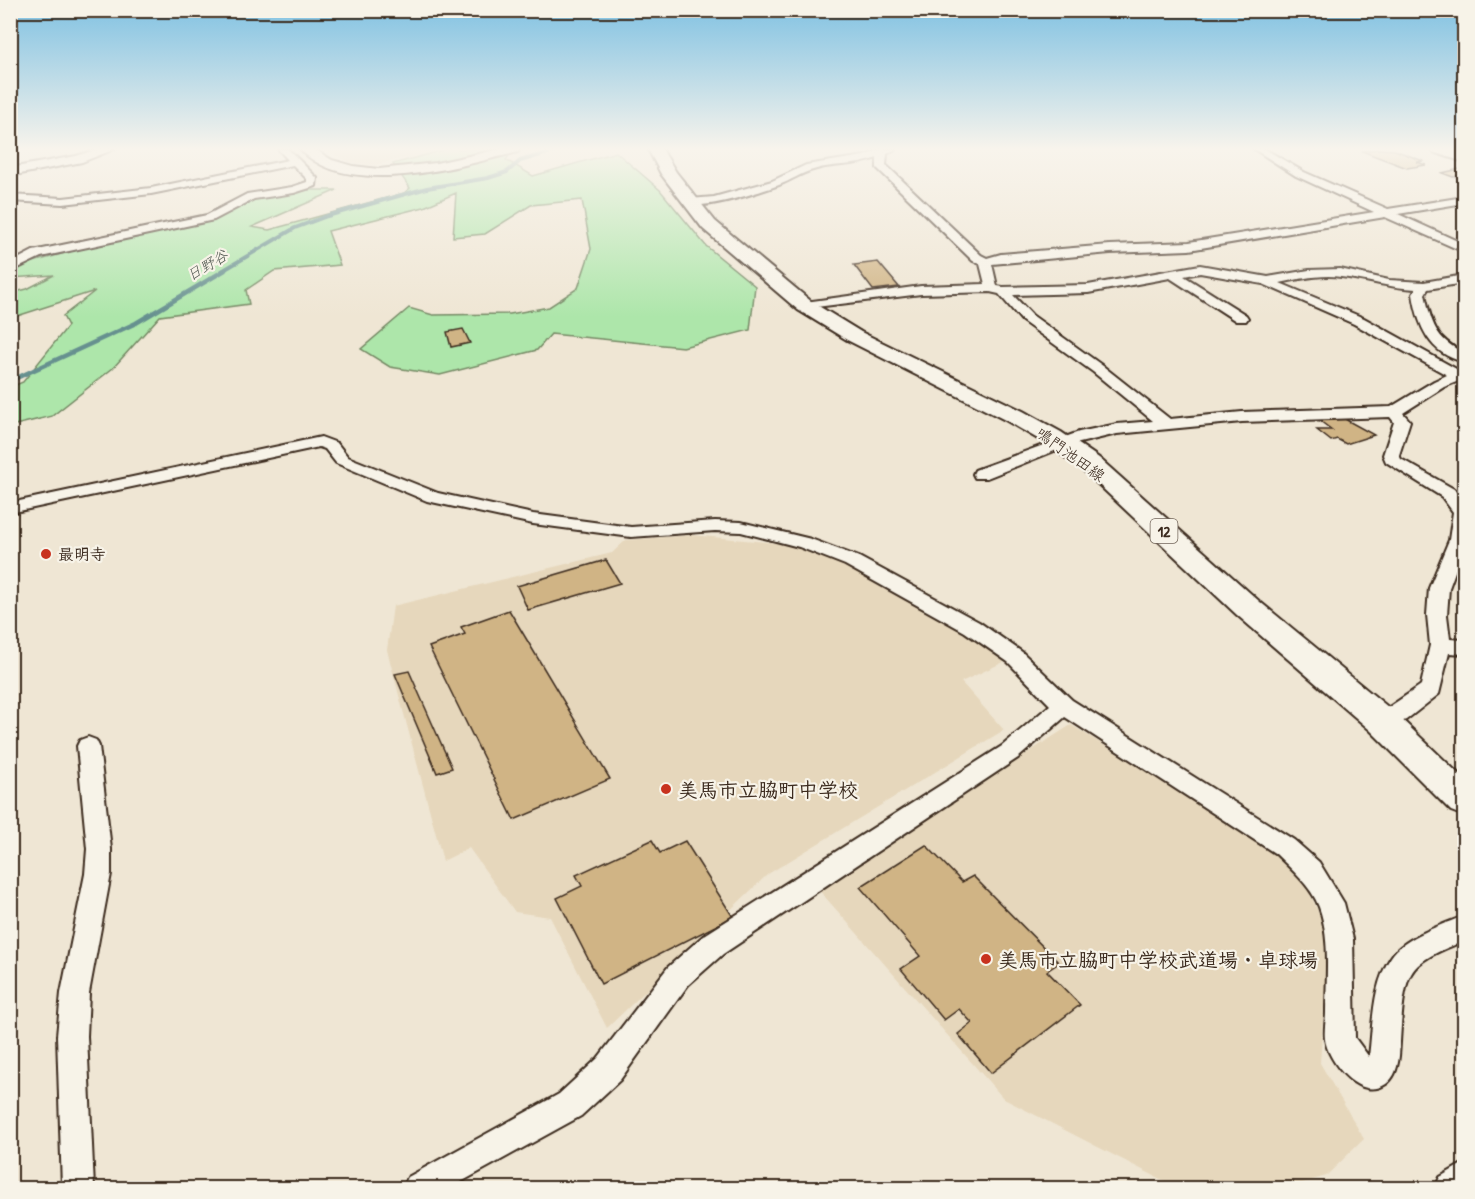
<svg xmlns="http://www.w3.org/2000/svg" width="1475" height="1199" font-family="'Patrick Hand','Klee One',sans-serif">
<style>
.built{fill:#e6d7bc}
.green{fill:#ade6aa;stroke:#748864;stroke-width:1.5}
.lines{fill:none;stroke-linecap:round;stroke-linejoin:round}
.stream-far1{stroke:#66908f;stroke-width:4}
.stream{stroke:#66908f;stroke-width:4.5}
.building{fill:#d0b485;stroke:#3b2a1e;stroke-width:1.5}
.minor-casing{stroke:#3b2a1e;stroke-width:4}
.tertiary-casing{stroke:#3b2a1e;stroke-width:4}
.primary-casing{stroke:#3b2a1e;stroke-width:4}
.minor{fill:#f7f3e8;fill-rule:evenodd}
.tertiary{fill:#f7f3e8;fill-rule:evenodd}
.primary{fill:#f7f3e8;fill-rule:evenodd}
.poi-dot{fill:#c8321e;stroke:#f7f3e8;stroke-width:2}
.labels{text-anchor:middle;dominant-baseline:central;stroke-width:4.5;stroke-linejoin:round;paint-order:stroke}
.far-water-label{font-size:15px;font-style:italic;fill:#4d544d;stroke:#f7f3e8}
.shield{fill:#f7f3e8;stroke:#73665b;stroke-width:1.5}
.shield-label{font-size:15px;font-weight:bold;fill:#3b2a1e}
.street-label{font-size:16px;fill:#3b2a1e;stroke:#f7f3e8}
.poi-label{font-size:16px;font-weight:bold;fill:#3b2a1e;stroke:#f7f3e8;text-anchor:start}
.near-poi-label{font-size:20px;font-weight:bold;fill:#3b2a1e;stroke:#f7f3e8;text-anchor:start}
</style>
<rect width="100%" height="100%" fill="#efe6d4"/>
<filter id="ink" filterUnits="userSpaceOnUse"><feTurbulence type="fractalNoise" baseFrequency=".0167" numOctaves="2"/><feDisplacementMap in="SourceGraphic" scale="12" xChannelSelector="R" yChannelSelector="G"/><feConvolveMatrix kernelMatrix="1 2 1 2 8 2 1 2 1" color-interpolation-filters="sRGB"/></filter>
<g filter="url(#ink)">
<!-- built -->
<g class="built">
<polygon points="323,149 447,149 374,165 350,162"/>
<polygon points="691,535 787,544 836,561 966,634 1006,661 961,682 1004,730 768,874 607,1028 550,917 515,912 469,848 443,861 387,650 393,606 612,553 626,540"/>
<polygon points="1071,725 1271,848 1292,862 1306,885 1325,927 1326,977 1320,1063 1364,1139 1326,1176 1286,1188 1178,1188 1004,1099 817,888"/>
</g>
<!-- green -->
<polygon class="green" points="447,149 514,149 506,160 533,176 616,152 660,190 706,246 755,286 750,330 683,347 551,334 537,350 440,375 390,367 361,349 409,308 433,315 510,314 549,307 578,288 591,249 582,200 531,205 485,234 453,237 456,193 424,207 328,231 340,265 274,271 246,290 249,304 160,316 113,368 52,416 11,426 11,387 23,382 68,326 63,316 95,291 11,318 11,293 27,289 54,275 11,278 12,268 115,239 219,218 239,200 294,190 337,190 252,227 269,230 404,193 410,188 393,164"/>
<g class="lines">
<!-- stream-far1 -->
<polyline class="stream-far1" points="222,271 295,228 327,216 427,188 488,178 507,172 520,161 561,149"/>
<!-- stream -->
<polyline class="stream" points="10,381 136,323 225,270"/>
</g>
<!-- building -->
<g class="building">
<polygon points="1378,149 1395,150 1423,161 1417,162 1426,165 1407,168 1362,151"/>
<polygon points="1464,168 1464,175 1453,177 1442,173"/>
<polygon points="878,262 899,287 873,290 854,265"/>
<polygon points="463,329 470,343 451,347 447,332"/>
<polygon points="1341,417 1374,435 1346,444 1337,439 1331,441 1317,430 1332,430 1320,421"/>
<polygon points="606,560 620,583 528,610 517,586"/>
<polygon points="509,610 610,779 514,820 429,647 465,634 461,627"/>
<polygon points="409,671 452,768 437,773 395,674"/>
<polygon points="652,840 660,853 685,841 733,917 601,984 557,898 582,886 576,875"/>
<polygon points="926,845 962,882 973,876 1059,963 1047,971 1080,1005 991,1073 958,1034 972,1023 959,1009 944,1020 901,969 920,956 860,887"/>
</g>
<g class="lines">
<!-- minor casing -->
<g class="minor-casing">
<g id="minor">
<polygon points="278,149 288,149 317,178 316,186 294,193 254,199 214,220 41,257 10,272 10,263 33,251 207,215 247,194 292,187 307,182 307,179 293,165 151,194 63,204 10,201 10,195 63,198 151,188 288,160"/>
<path d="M882,149H895L887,154L886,165L981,255L987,258L1001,254L1110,245L1189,242L1374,212L1296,176L1254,149H1265L1304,172L1388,209L1464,197V203L1398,214L1464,244V252L1385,217L1189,250L1110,253L992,264L997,286L1003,287L1088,285L1200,265L1268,277L1309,270L1340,269L1389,280L1424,282L1464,275V283L1428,289L1425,294C1432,325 1435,338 1464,353V362C1429,354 1418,326 1413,294L1416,289C1390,288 1367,280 1341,277C1321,274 1300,279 1280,283L1364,318L1460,371L1464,370V379L1444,387L1403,413L1410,421L1399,455L1401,459L1454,489L1464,503V547L1449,588L1447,615L1450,639L1464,640V654L1449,653L1439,694L1406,720L1382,729L1374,727L1371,721C1374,716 1412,692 1421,685L1430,645L1427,615L1429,588L1449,540L1453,512L1442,497L1386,462L1383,455L1394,422L1390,417L1242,422L1117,434L1067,446L987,478H975L973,474L975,470L1079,432L1117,424L1153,421L1093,372L1022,321L999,294L990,292L921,294L800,309L798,306L800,303L805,302L921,286L985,284L980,264L973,261L877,168V158C856,167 833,163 813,170C801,173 790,181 779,185C762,191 698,213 685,202L690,199L714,197L772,181L806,165L864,156ZM1200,273L1263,284L1354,324L1447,375L1434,381L1391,407L1242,412L1170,419L1103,366L1032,315L1013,295L1088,293L1170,278L1236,321H1246L1248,318L1246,315L1184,276Z"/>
<path d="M321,437L337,443L348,457L438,493L533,514L631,527L715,521L741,522L811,539L859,557L979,622L1022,652L1072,700L1294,840L1319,862L1344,903L1353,939L1355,1038L1369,1057C1373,1025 1372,984 1391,957C1403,938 1443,924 1464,916V941C1448,948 1420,957 1411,974C1401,991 1401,1036 1399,1056C1398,1065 1395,1078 1386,1084C1361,1101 1332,1066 1326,1044C1323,1034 1326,1022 1326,1012C1326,978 1331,940 1319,907C1311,886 1292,870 1276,854L1065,717L1018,758L723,954L688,985L620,1080L581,1116L450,1188H403L408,1177L559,1094L598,1058L668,967L703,936L1002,746L1050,705L1008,662L965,632L845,565L799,547L741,532L715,531L631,537L533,524L427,501L336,463L325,449L319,447L10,513V503Z"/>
<polygon points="88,737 96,740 99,746 111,849 111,874 89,993 87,1036 94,1188 62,1188 57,1036 61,993 85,874 87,849 77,746 80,740"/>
<polygon points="1464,1163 1464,1188 1435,1188 1440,1177"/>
</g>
</g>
<!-- tertiary casing -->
<g class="tertiary-casing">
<g id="tertiary">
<polygon points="98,149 115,149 82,162 10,176 10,168 76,156"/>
<path d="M300,149H314L332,160L353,166L379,169L436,163L501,149H520L518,152C461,166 346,200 300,149Z"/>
</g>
</g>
<!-- primary casing -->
<g class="primary-casing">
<g id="primary">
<polygon points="648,149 662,149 676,172 715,221 812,302 861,332 1023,411 1061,432 1099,458 1259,601 1394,712 1464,779 1464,816 1451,811 1370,730 1237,615 1081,468 1043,442 1007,421 847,340 798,310 703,229 661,174"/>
<polygon points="1431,149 1452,149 1464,153 1464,162 1433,152"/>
</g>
</g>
<!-- minor -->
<use href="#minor" class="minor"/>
<!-- tertiary -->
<use href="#tertiary" class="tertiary"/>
<!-- primary -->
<use href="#primary" class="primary"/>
</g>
</g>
<!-- sky -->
<linearGradient id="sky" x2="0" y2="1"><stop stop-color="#7fc1e2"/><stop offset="0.47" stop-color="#f8f4ec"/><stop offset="1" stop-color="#f8f4ec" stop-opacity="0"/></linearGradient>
<rect width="1475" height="317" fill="url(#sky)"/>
<!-- markers -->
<g class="poi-dot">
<circle cx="46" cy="554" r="6"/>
<circle cx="666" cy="789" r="6"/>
<circle cx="986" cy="959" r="6"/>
</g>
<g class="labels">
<!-- far-water labels -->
<g class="far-water-label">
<text transform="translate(207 265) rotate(-31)">日野谷</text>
</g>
<!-- shield labels -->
<rect class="shield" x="1150.5" y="519" width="27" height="24" rx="4.5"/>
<g class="shield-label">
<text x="1164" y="531">12</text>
</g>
<!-- street labels -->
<g class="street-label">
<text transform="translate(1071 454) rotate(36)">鳴門池田線</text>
</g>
<!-- poi labels -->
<g class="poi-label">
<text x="58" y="554">最明寺</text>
</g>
<!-- near-poi labels -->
<g class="near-poi-label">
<text x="678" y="789">美馬市立脇町中学校</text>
<text x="998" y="959">美馬市立脇町中学校武道場・卓球場</text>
</g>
</g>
<!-- margin -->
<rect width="1475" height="1199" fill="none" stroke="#f7f3e8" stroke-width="36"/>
<rect x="18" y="18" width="1439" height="1163" fill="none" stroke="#3b2a1e" stroke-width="2" filter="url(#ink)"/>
</svg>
